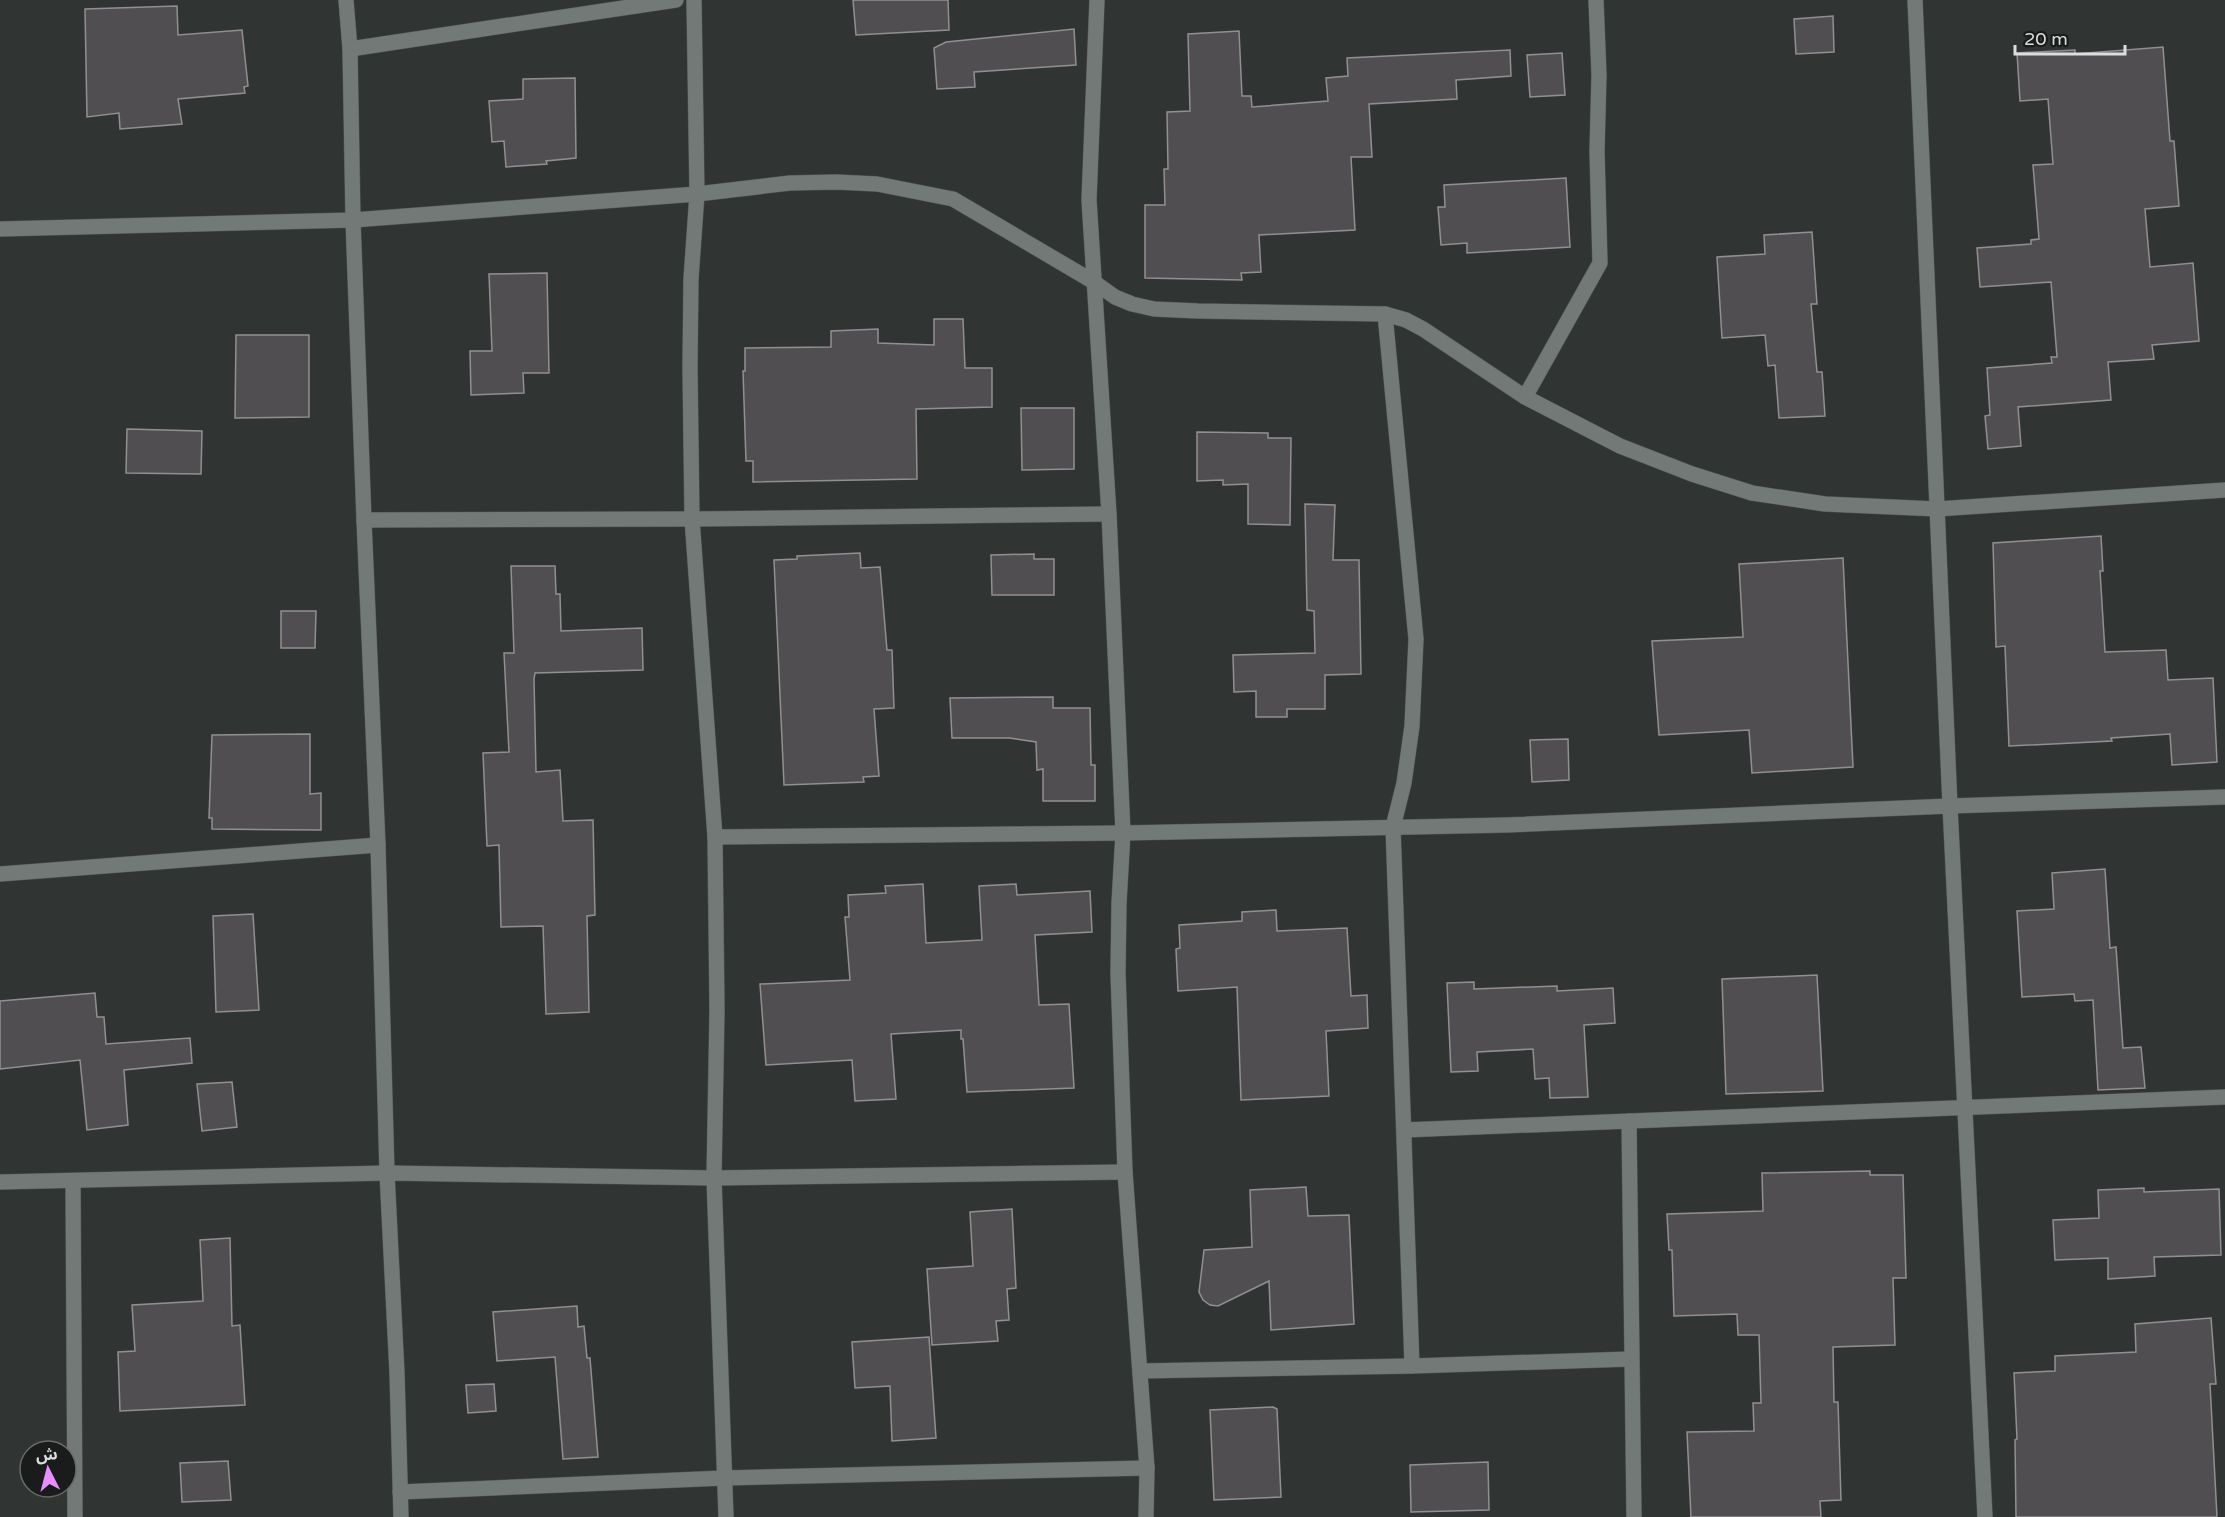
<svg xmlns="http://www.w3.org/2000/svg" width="2225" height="1517" font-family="'Varela Round','Noto Sans Arabic',sans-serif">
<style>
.building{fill:#514e52;stroke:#928f93;stroke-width:1.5}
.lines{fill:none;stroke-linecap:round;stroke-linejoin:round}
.minor-casing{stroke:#4f5351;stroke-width:16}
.minor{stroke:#737976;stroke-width:15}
</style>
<rect width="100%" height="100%" fill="#303533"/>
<!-- building -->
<g class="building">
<polygon points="853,0 948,0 949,30 856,35"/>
<polygon points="177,6 178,35 242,30 248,86 244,87 245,93 178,99 182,124 120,129 119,113 87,117 85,9"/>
<polygon points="1833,16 1834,52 1796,54 1794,19"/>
<polygon points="1074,29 1076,65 974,72 975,87 937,89 934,48 946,42"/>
<polygon points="1239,31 1242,96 1251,96 1252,107 1328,101 1326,78 1348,76 1347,58 1510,50 1511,76 1456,80 1457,99 1369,104 1372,157 1351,157 1355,230 1259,235 1261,272 1241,273 1242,280 1145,278 1145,205 1165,205 1164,169 1168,169 1167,112 1190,111 1188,34"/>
<polygon points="2163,47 2170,141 2174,141 2179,206 2145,209 2150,267 2193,263 2199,341 2152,345 2154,359 2108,362 2111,400 2018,407 2021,446 1988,449 1985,416 1990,415 1987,368 2052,363 2051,357 2057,357 2051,282 1980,287 1977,248 2031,244 2031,240 2039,239 2033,165 2053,164 2048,99 2020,101 2017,53 2075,50 2075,54"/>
<polygon points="1562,53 1565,95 1530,97 1527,55"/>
<polygon points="575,78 576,158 546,161 547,164 506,167 504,141 492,142 489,101 523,99 523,79"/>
<polygon points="1566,178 1570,247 1467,253 1467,243 1441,245 1438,207 1445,207 1444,185"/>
<polygon points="1812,232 1817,304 1811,304 1817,372 1822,372 1825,416 1779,418 1775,365 1768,366 1765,335 1722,338 1717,257 1765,254 1764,235"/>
<polygon points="547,273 549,373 523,373 524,393 471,395 470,351 492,351 489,274"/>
<polygon points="934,319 963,319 965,368 992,368 992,407 916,409 917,479 753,482 753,461 746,461 743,371 745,371 745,348 831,347 831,331 878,329 878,343 934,345"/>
<polygon points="236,335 309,335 309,417 235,418"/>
<polygon points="1021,408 1074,408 1074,469 1022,470"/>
<polygon points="127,429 202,431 201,474 126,473"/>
<polygon points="1197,432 1268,433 1268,438 1291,438 1290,525 1248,524 1248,484 1223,485 1223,480 1197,481"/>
<polygon points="1305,504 1335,505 1333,560 1359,560 1361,674 1325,675 1325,709 1287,709 1287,717 1256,717 1256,691 1234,692 1233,655 1315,653 1314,611 1307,610"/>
<polygon points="2101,536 2103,571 2100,571 2105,652 2166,650 2168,680 2213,678 2217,762 2172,765 2170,734 2111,738 2112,741 2009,746 2005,646 1996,647 1993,543"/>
<polygon points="860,553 861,568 880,567 887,650 892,650 894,708 874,709 879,776 863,777 864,782 784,785 774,560 797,559 797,556"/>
<polygon points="1034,554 1034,559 1054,559 1054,595 992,595 991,555"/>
<polygon points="1843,558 1853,767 1752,773 1749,730 1659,735 1652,641 1743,637 1739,564"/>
<polygon points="511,566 555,566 556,594 560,594 561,631 642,628 643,670 535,673 534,679 536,772 560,770 563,821 593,820 595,915 587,916 589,1012 546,1014 543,926 501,927 499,845 487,846 483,753 509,752 504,653 514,653"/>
<polygon points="281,611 316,611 315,648 281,648"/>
<polygon points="1053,697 1053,708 1090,708 1091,765 1095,765 1095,801 1043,801 1043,769 1037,770 1036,742 1009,738 952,738 950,698"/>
<polygon points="310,734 310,794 321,793 321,830 212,829 212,818 209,818 212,735"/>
<polygon points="1568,739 1569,780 1532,782 1530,740"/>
<polygon points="2105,869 2110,948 2116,947 2123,1048 2141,1047 2145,1088 2098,1090 2093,1000 2075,1001 2074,994 2022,997 2017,911 2054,909 2052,873"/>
<polygon points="923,884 926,943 982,940 979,886 1016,884 1017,895 1090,891 1092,932 1035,935 1039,1005 1069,1004 1074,1088 967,1092 963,1039 961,1039 961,1030 891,1034 896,1099 855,1101 852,1060 766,1065 760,984 850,980 845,917 849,917 848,895 886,893 885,886"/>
<polygon points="1276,910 1277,931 1347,928 1351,996 1367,995 1368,1028 1326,1031 1329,1096 1241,1100 1237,987 1178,991 1176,949 1180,948 1179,925 1242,921 1242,912"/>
<polygon points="253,914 259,1010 216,1012 213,916"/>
<polygon points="1817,975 1823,1091 1726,1094 1722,979"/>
<polygon points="1474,982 1474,989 1557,986 1557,991 1613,988 1615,1023 1584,1025 1588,1097 1550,1098 1549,1078 1535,1079 1533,1049 1477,1052 1478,1071 1451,1072 1447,983"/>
<polygon points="95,993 97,1017 104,1017 106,1044 190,1038 192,1063 124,1070 128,1125 87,1130 80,1060 0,1069 0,1001"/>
<polygon points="232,1082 237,1127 202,1131 197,1084"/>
<polygon points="1870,1171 1870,1175 1903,1175 1906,1278 1893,1278 1895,1345 1833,1347 1834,1402 1838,1402 1841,1500 1820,1501 1821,1517 1691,1517 1687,1432 1754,1431 1753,1403 1761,1403 1759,1335 1738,1335 1737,1314 1674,1316 1672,1250 1669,1250 1667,1214 1763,1211 1762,1173"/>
<polygon points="1306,1187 1308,1216 1349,1215 1354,1324 1271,1330 1269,1281 1218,1306 1210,1305 1203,1300 1199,1292 1204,1250 1252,1247 1250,1190"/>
<polygon points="2144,1188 2144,1192 2219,1189 2221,1255 2154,1257 2155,1276 2108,1279 2108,1258 2055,1260 2053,1220 2099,1218 2098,1190"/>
<polygon points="1012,1209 1016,1288 1007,1289 1009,1320 996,1321 998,1341 932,1345 927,1269 973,1266 970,1212"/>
<polygon points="230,1238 232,1326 240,1325 245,1405 120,1411 118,1352 135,1351 132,1305 203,1301 200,1240"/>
<polygon points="577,1306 578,1327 584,1326 587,1358 590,1358 598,1457 563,1459 555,1357 497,1361 493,1312"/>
<polygon points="2211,1318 2216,1384 2210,1384 2217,1517 2016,1517 2015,1440 2017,1439 2014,1373 2055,1371 2055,1356 2136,1352 2135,1324"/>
<polygon points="929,1337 936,1438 892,1441 890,1386 855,1388 852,1342"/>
<polygon points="494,1384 496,1411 468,1413 466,1385"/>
<polygon points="1273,1407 1277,1409 1281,1497 1214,1500 1210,1410"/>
<polygon points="228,1461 231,1500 182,1502 180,1463"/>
<polygon points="1488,1462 1489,1510 1411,1512 1410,1465"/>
</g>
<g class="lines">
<!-- minor casing -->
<g class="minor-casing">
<g id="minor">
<polyline points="346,0 350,49 353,220 364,520 378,845 387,1173 397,1373 401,1517"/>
<polyline points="694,0 697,194 691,279 690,367 692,519 715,837 717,1010 714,1178 726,1517"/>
<polyline points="1097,0 1089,200 1109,514 1123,833 1119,903 1118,973 1125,1172 1147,1468 1146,1517"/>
<polyline points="1915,0 1950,806 1985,1517"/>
<polyline points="350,49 676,0"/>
<polyline points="0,229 353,220 697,194 790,183 836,182 877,184 953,199 1094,282 1115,297 1132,304 1154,309 1198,311 1385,314 1406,320 1423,329 1525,397 1620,446 1692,474 1752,493 1825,504 1937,509 2225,490"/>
<polyline points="1385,314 1416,639 1412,726 1404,783 1393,827 1412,1366"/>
<polyline points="1525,397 1600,263 1597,151 1599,75 1596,0"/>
<polyline points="364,520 692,519 1109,514"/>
<polyline points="715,837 1123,833 1506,825 1950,806 2225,797"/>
<polyline points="0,874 378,845"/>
<polyline points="1629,1121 1634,1517"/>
<polyline points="1404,1130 2225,1097"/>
<polyline points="73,1181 75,1517"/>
<polyline points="0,1182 387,1173 714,1178 1125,1172"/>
<polyline points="1140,1371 1412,1366 1631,1359"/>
<polyline points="400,1492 724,1478 1147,1468"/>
</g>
</g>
<!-- minor -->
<use href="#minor" class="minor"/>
</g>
<!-- north arrow -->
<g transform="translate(48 1469) rotate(354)"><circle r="28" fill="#1a1c1b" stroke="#676a68" stroke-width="1.5"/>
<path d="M0-4.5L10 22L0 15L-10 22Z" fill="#e88eff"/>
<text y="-9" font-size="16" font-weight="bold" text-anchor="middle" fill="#dbdedc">ش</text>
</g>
<!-- scale -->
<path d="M2015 45v9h110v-9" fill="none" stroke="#dbdedc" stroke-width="3"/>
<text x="2024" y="45" font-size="18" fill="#dbdedc" stroke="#1a1c1b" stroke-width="4.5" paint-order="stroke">20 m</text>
</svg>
